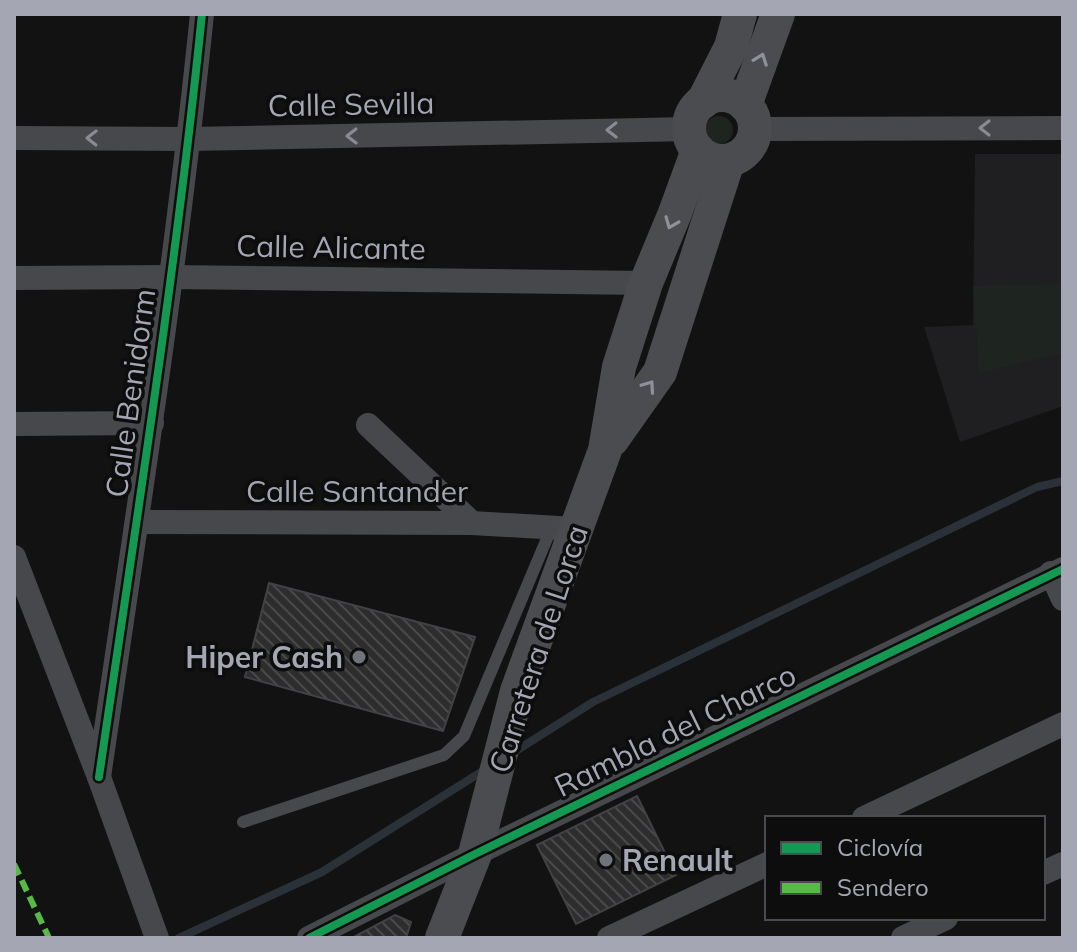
<svg xmlns="http://www.w3.org/2000/svg" width="1077" height="952" font-family="Mulish,sans-serif">
<style>
.built{fill:#1f1f21}
.park{fill:#1e2420}
.lines{fill:none;stroke-linecap:round;stroke-linejoin:round}
.stream{stroke:#2b3138;stroke-width:8}
.building{fill:url(#building-back-hatch);stroke:#424246;stroke-width:2}
.lane{stroke:#47484b;stroke-width:12}
.street{stroke:#47484b;stroke-width:24}
.secondary{stroke:#4b4c4f;stroke-width:34}
.quiet{stroke:#58b947;stroke-width:6;stroke-dasharray:12 6;stroke-linecap:butt}
.cycleway-casing{stroke:#0d0d0e;stroke-width:13}
.cycleway{stroke:#139951;stroke-width:8}
.oneway{stroke:#8e909a}
.oneway2{stroke:#888a94}
.poi-dot{fill:#71737b;stroke:#0d0d0e;stroke-width:3}
.labels{text-anchor:middle;dominant-baseline:central;stroke-width:7;stroke-linejoin:round;paint-order:stroke}
.street-label{font-size:30px;fill:#a4a7b3;stroke:#0d0d0e}
.poi-label{font-size:30px;font-weight:bold;fill:#a4a7b3;stroke:#0d0d0e;text-anchor:end}
</style>
<defs>
<pattern id="building-back-hatch" width="6" height="6" patternUnits="userSpaceOnUse" patternTransform="scale(2)"><rect width="6" height="6" fill="#2d2d2e"/><path d="M-1 5l2 2M0 0l6 6M5-1l2 2" fill="none" stroke="#48494a"/></pattern>
</defs>
<rect width="100%" height="100%" fill="#121213"/>
<!-- built -->
<polygon class="built" points="975,154 1063,154 1063,406 960,442 924,327 973,325"/>
<!-- park -->
<g class="park">
<circle cx="719" cy="130" r="14"/>
<polygon points="1063,284 1063,353 979,373 973,286"/>
</g>
<g class="lines">
<!-- stream -->
<g class="stream">
<polyline points="511,754 593,702 1037,487 1063,481"/>
<polyline points="179,938 322,872 486,769"/>
</g>
</g>
<!-- building -->
<g class="building">
<polygon points="269,583 475,637 443,731 245,677"/>
<polygon points="637,796 676,875 576,924 537,845"/>
<polygon points="395,915 411,922 406,938 352,938"/>
</g>
<g class="lines">
<!-- lane -->
<polyline class="lane" points="243,822 444,755 464,736 551,529"/>
<!-- street -->
<g class="street">
<polyline points="755,129 1063,128"/>
<polyline points="14,138 189,139 690,129"/>
<polyline points="14,278 170,277 646,283"/>
<polyline points="14,424 152,423"/>
<polyline points="368,425 472,523"/>
<polyline points="137,522 472,523 576,529"/>
<polyline points="14,557 99,777 157,938"/>
<polyline points="1051,573 1063,599"/>
<path d="M99,777C136,523 176,270 202,14"/>
<polyline points="864,818 1063,724"/>
<polyline points="1043,873 1063,864"/>
<polyline points="309,938 475,854 1063,569"/>
<polyline points="609,938 767,864"/>
<polyline points="903,938 946,918"/>
</g>
<!-- secondary -->
<g class="secondary">
<circle cx="722" cy="128" r="33"/>
<polyline points="703,102 731,47 740,14"/>
<polyline points="745,105 778,14"/>
<polyline points="612,440 660,372 728,161"/>
<polyline points="442,938 475,854 517,691 605,450 619,367 646,283 675,213 698,150"/>
</g>
<!-- quiet -->
<polyline class="quiet" points="14,864 49,938"/>
<!-- cycleway casing -->
<g class="cycleway-casing">
<g id="cycleway">
<path d="M99,777C136,523 176,270 202,14"/>
<polyline points="309,938 475,854 1063,569"/>
</g>
</g>
<!-- cycleway -->
<use href="#cycleway" class="cycleway"/>
</g>
<!-- one-way arrows -->
<defs><path id="oneway-chevron" d="M-2-3.5L2.5 0L-2 3.5" fill="none" stroke-width="1.6" stroke-linecap="round" stroke-linejoin="round" transform="scale(2)"/></defs>
<g class="oneway">
<use href="#oneway-chevron" transform="translate(761 59) rotate(-70)"/>
<use href="#oneway-chevron" transform="translate(671 223) rotate(112)"/>
<use href="#oneway-chevron" transform="translate(649 386) rotate(-55)"/>
</g>
<g class="oneway2">
<use href="#oneway-chevron" transform="translate(985 128) rotate(180)"/>
<use href="#oneway-chevron" transform="translate(612 130) rotate(179)"/>
<use href="#oneway-chevron" transform="translate(352 136) rotate(179)"/>
<use href="#oneway-chevron" transform="translate(92 138) rotate(-179)"/>
</g>
<!-- markers -->
<g class="poi-dot">
<circle cx="359" cy="657" r="8"/>
<circle cx="606" cy="860" r="8"/>
</g>
<g class="labels">
<!-- street labels -->
<g class="street-label">
<text transform="translate(351 104) rotate(-1)">Calle Sevilla</text>
<text transform="translate(331 247) rotate(1)">Calle Alicante</text>
<text transform="translate(130 393) rotate(-82)">Calle Benidorm</text>
<text x="357" y="491">Calle Santander</text>
<text transform="translate(538 649) rotate(-72)">Carretera de Lorca</text>
<text transform="translate(675 730) rotate(-26)">Rambla del Charco</text>
</g>
<!-- poi labels -->
<g class="poi-label">
<text x="343" y="657">Hiper Cash</text>
<text x="622" y="860" text-anchor="start">Renault</text>
</g>
</g>
<!-- border -->
<rect width="1077" height="952" fill="none" stroke="#a4a7b3" stroke-width="32"/>
<!-- legend -->
<rect x="765" y="816" width="280" height="104" fill="#0d0d0e" stroke="#494b50" stroke-width="2"/>
<rect x="781" y="842" width="40" height="12" fill="#139951" stroke="#494b50" stroke-width="2"/>
<text x="837" y="856" font-size="24" fill="#a4a7b3">Ciclovía</text>
<rect x="781" y="882" width="40" height="12" fill="#58b947" stroke="#494b50" stroke-width="2"/>
<text x="837" y="896" font-size="24" fill="#a4a7b3">Sendero</text>
</svg>
